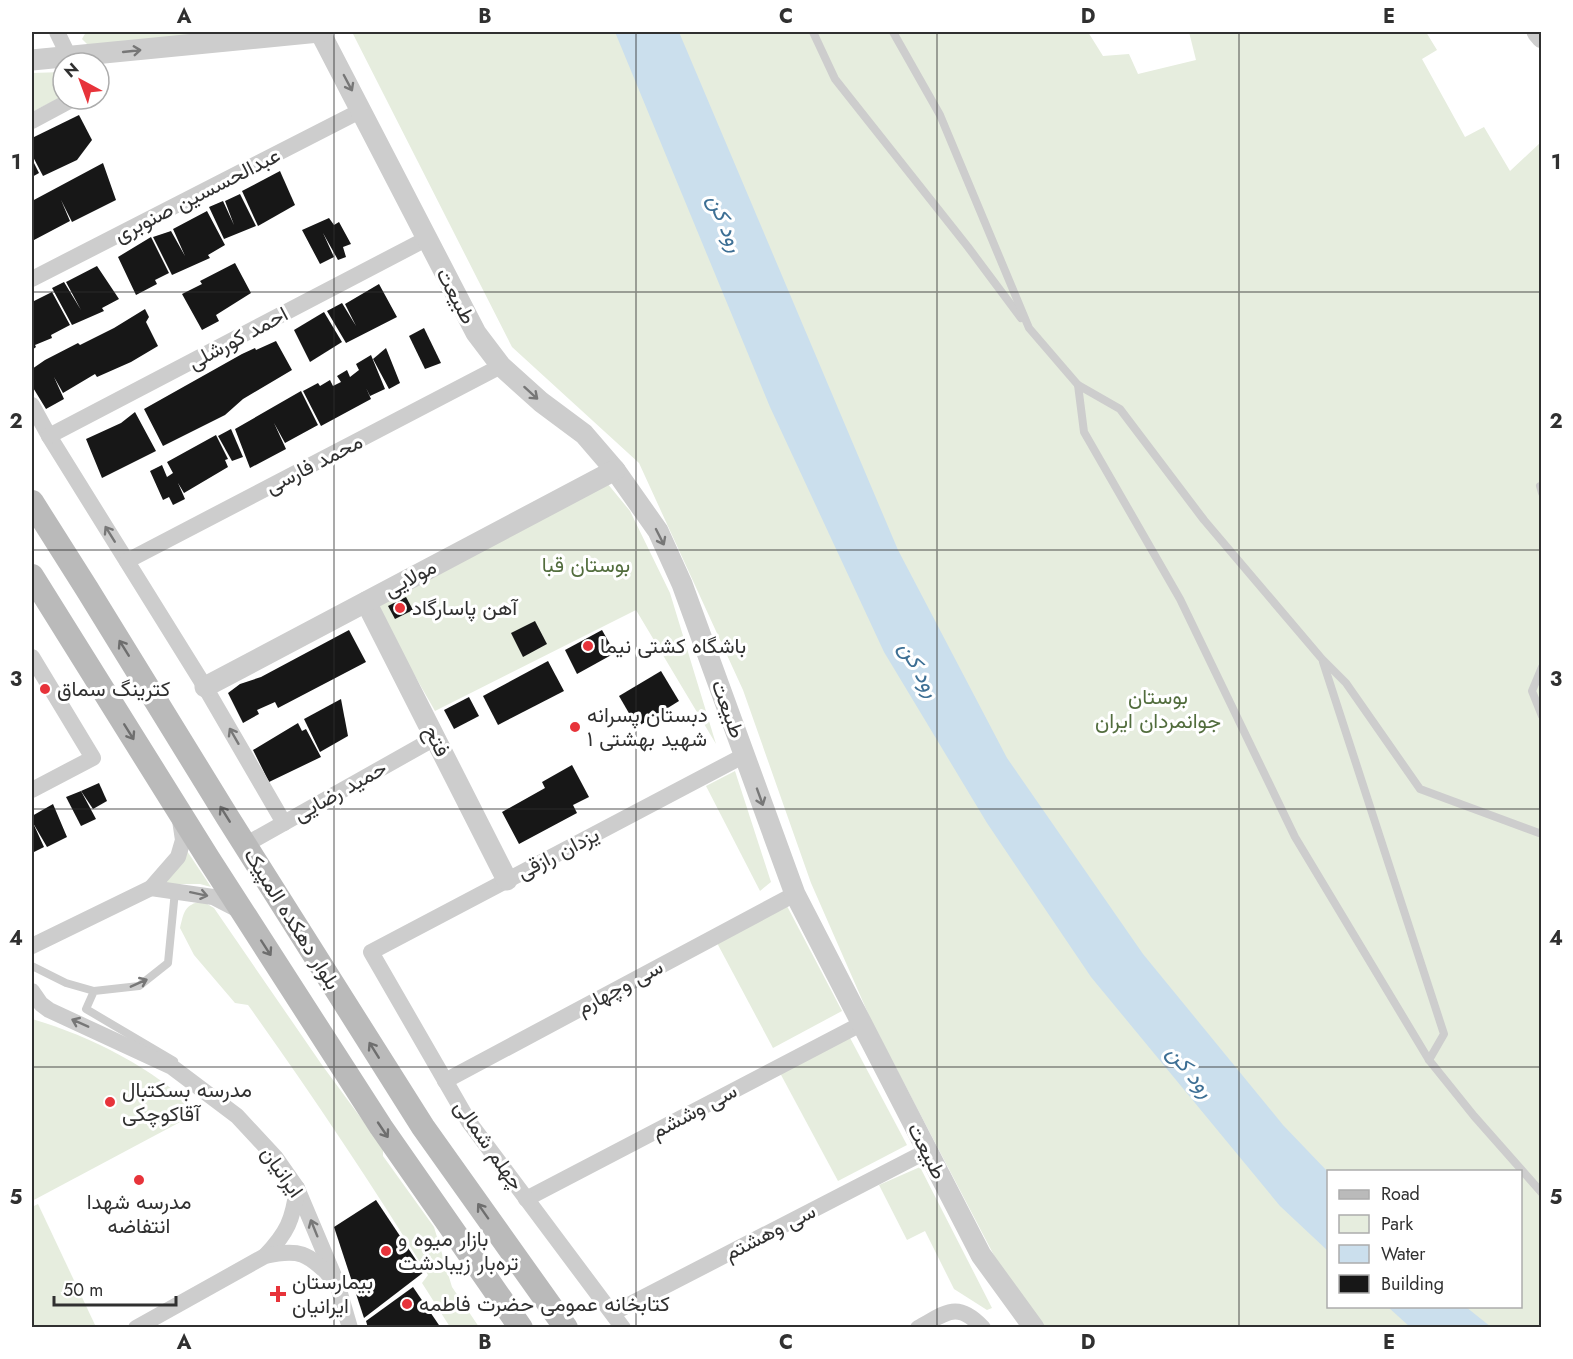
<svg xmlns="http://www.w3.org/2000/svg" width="1573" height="1359" font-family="Jost,Vazirmatn,sans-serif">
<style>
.green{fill:#e6edde;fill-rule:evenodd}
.water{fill:#cbdfed}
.building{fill:#171717}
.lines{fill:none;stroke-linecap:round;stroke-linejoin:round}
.service{stroke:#cdcdcd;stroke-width:8}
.minor{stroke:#cdcdcd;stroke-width:16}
.tertiary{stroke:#cdcdcd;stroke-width:21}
.secondary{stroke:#bababa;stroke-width:24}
.oneway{stroke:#777}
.oneway2{stroke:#6e6e6e}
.grid{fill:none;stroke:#303030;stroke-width:1.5;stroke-opacity:0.55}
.poi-dot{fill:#e7333a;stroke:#fff;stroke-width:2}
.labels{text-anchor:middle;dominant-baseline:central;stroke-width:6;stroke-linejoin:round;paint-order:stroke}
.street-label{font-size:21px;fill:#303030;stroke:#fff}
.park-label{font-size:21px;fill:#526d3d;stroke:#fff}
.poi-label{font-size:21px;fill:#303030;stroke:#fff;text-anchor:start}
.water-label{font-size:22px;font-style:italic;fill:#3d6f94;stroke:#fff}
.neatline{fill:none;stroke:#303030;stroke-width:2}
.grid-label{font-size:20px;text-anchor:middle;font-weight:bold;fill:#303030}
</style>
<rect width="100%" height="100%" fill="#fff"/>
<!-- green -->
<g class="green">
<polygon points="86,32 236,32 88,45 82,39"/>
<path d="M352,32H1088L1103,56L1129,54L1138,74L1196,60L1189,32H1426L1437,50L1422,59L1465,137L1484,127L1510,171L1541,142V1327H1036L1010,1286L871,1020L811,883L743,690L639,463L512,347ZM1328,1172H1520V1306H1328Z"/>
<polygon points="63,72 63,96 32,112 32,73"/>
<polygon points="607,483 630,511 670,593 716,744 636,610 435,711 375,606"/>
<polygon points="735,771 771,882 760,891 706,786"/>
<polygon points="185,848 211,887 200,884 163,884"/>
<path d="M202,901L214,908L322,1065L383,1148V1156L434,1227L452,1287L479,1327H450L422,1283L428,1275C371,1183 311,1093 248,1005L235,1003L194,955L180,928C184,912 184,905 202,901Z"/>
<polygon points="787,906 842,1011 773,1048 717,943"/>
<path d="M32,1019C93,1037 151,1067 199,1112L32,1201Z"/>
<polygon points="849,1036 907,1145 838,1181 780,1073"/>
<polygon points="920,1167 992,1308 987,1310 954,1289 925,1231 907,1240 879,1185"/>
<polygon points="38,1204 96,1327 32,1327 32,1207"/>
</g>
<!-- water -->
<g class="water">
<polygon points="615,32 679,32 898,550 1007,758 1143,954 1283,1125 1328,1172 1328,1251 1280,1206 1091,977 987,823 884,652 770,407"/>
<polygon points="1388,1307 1466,1307 1491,1327 1410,1327"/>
</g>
<!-- building -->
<g class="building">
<polygon points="79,115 92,140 77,160 43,176 32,155 32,138"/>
<polygon points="32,159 39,173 32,177"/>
<polygon points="103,163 116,200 72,222 61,200 70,221 34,240 32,235 32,201"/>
<polygon points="280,171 295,205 258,226 242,191"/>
<polygon points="240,194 256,226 224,239 209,207 223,201 234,225 225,201"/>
<polygon points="207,211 225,245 208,255 210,258 172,275 153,237 171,231 185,256 173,229"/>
<polygon points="329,218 334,225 339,222 351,244 343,247 346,257 338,260 323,233 334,257 320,264 302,230"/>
<polygon points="151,237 169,273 155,280 157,284 136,295 118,257"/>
<polygon points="235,263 251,293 216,315 219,321 202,330 182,294 202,284 200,281"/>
<polygon points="97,266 119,299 102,308 104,311 72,325 52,288 64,282 81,310 66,282"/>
<polygon points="379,284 397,317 346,343 327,311 342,303 356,326 345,304"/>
<polygon points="52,292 70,325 51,335 52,338 35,345 36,347 32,350 32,302"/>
<polygon points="145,309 149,317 146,322 158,346 131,362 97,377 95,374 63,393 54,377 64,399 46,409 32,386 32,369 45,360 78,343 80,345 114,328"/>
<polygon points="324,312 342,342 310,362 294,330"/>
<polygon points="424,328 441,363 425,369 409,336"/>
<polygon points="276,341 292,370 243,399 225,415 163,446 144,409 242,354 255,348 256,350"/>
<polygon points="386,348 400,383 389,389 373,359"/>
<polygon points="371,355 385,389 370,396 366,388 371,399 321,426 303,391 318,383 320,386 330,380 333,386 341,382 337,376 347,370 350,377 359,370 356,364"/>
<polygon points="301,391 318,425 285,443 274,423 286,449 250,468 235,429"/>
<polygon points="135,412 156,451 102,478 86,439 121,423"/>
<polygon points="231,429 243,457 232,461 218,436"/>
<polygon points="216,435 228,459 225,460 228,467 184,493 178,483 185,499 173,505 169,497 163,500 150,471 162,465 167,477 173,473 167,462"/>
<polygon points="406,597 413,610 395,619 388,606"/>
<polygon points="535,621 547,644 523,657 511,633"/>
<polygon points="349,630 366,662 278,708 275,702 257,710 259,714 243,723 228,693 240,684 261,677"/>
<polygon points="602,630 615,653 577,674 565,650"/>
<polygon points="548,661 564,691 498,725 483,696"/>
<polygon points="661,671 679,701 637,727 619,696"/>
<polygon points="469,697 479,716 454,729 444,710"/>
<polygon points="341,699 348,736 320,752 304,719"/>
<polygon points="298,723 302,731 306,729 321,757 269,782 253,750"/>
<polygon points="572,765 589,797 573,805 577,813 519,844 502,812 545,788 542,782"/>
<polygon points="99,783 107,801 93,809 81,791"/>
<polygon points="81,791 96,819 81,826 66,797"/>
<polygon points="53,804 67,837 47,847 33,823 44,847 32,853 32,816"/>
<polygon points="376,1200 424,1272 364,1318 334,1227"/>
<polygon points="413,1287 441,1328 368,1328 366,1321"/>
</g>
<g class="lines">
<!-- service -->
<g class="service">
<polyline points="813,32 835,79 968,247 1021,318"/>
<polyline points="893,32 940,115 1029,328 1078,385 1120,409 1204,520 1322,659 1346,683 1420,789 1539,833 1542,832"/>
<polyline points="1078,385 1084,432 1180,599 1295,837 1429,1060 1474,1116 1542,1193"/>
<polyline points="1540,486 1542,493"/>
<polyline points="1323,662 1444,1034 1429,1060"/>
<polyline points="1542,667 1532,691 1542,716"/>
<polyline points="32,966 66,983 94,991"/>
<polyline points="174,1061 86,1009 94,991 139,986 168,963 175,891"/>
</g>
<!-- minor -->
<g class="minor">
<polyline points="57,32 72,63"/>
<polyline points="32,121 73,99"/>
<polyline points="32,279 362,110"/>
<polyline points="32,405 49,436 205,687 284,823"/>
<polyline points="49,436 426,239"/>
<polyline points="127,561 501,366"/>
<polyline points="32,657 93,758 32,790"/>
<polyline points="245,845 435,738"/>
<polyline points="151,888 213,897 242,912"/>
<polyline points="32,946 151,888 178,857 183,840 180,820"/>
<polyline points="32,991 41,1004 49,1010 172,1067 237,1116 276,1158 297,1188 337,1283 350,1328"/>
<polyline points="445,1081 795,894"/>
<polyline points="526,1199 861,1024"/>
<path d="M265,1256C287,1233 293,1220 297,1188"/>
<polyline points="613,1313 927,1151"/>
<path d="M136,1328L265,1256C299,1248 308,1253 332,1278"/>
<polyline points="623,1328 469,1122 371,952 745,755"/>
<path d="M918,1328C946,1313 957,1300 983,1328"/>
</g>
<!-- tertiary -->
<g class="tertiary">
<polyline points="320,32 476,333 501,366 541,402 584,434 615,470 658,531 682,584 795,894 981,1255 1034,1328"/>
<polyline points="1537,32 1542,38"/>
<polyline points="32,60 319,32"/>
<polyline points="366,602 507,880"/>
<polyline points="205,687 615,470"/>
</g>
<!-- secondary -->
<g class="secondary">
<polyline points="32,502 87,589 228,818 423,1127 566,1328"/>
<polyline points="32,576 208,858 381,1127 521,1328"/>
</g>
</g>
<!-- one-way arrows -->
<defs><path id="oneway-shaft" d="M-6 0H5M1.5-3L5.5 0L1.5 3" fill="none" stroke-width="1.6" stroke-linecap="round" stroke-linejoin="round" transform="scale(1.5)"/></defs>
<g class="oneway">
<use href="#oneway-shaft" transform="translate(132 51) rotate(-6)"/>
<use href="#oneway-shaft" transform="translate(348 83) rotate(62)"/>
<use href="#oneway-shaft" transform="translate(531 393) rotate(42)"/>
<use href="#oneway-shaft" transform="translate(110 534) rotate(-122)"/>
<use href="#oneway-shaft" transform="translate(660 537) rotate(63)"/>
<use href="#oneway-shaft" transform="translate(234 736) rotate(-120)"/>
<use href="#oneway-shaft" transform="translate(760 797) rotate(70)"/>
<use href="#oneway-shaft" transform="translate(199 894) rotate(12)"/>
<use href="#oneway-shaft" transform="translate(139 983) rotate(-24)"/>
<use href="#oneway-shaft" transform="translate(80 1023) rotate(-156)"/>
<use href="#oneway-shaft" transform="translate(314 1228) rotate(-112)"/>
</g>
<g class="oneway2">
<use href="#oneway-shaft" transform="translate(124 648) rotate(-122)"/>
<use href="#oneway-shaft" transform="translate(129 732) rotate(58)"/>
<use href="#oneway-shaft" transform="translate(225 814) rotate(-122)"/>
<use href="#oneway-shaft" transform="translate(266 948) rotate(57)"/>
<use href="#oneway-shaft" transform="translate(374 1050) rotate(-122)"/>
<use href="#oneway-shaft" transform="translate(383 1130) rotate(56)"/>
<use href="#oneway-shaft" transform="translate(483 1211) rotate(-125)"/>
</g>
<!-- grid -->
<path class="grid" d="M334,32V1328M636,32V1328M937,32V1328M1239,32V1328M32,292H1542M32,550H1542M32,809H1542M32,1067H1542"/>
<!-- markers -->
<g class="poi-dot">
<circle cx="400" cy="608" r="6"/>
<circle cx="588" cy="646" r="6"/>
<circle cx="45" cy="689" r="6"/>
<circle cx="575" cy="727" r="6"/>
<circle cx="110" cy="1102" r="6"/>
<circle cx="139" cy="1180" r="6"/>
<circle cx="386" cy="1251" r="6"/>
<path d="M275 1285h6v6h6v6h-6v6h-6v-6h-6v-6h6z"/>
<circle cx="407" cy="1304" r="6"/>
</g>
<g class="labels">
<!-- street labels -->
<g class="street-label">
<text transform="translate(197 195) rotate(-27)">عبدالحسسین صنوبری</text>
<text transform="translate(456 296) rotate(62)">طبیعت</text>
<text transform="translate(238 338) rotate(-28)">احمد کورشلی</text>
<text transform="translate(314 464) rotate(-27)">محمد فارسی</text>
<text transform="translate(410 578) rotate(-28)">مولایی</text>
<text transform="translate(728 709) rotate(70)">طبیعت</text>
<text transform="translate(437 741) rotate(63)">فتح</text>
<text transform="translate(340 791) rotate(-29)">حمید رضایی</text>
<text transform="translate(558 853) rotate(-27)">یزدان رازقی</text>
<text transform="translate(292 919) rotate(58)">بلوار دهکده المپیک</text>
<text transform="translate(620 987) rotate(-28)">سی وچهارم</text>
<text transform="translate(694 1111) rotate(-28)">سی وششم</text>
<text transform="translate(489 1145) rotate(55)">چهلم شمالی</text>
<text transform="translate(927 1151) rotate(63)">طبیعت</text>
<text transform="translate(282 1172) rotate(55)">ایرانیان</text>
<text transform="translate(770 1232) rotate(-27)">سی وهشتم</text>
</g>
<!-- park labels -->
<g class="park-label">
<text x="586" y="565">بوستان قبا</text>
<text x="1158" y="697">بوستان<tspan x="1158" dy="24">جوانمردان ایران</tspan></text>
</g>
<!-- poi labels -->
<g class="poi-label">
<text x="412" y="608">آهن پاسارگاد</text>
<text x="600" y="646">باشگاه کشتی نیما</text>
<text x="57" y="689">کترینگ سماق</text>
<text x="587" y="715">دبستان پسرانه<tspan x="587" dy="24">شهید بهشتی ۱</tspan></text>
<text x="122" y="1090">مدرسه بسکتبال<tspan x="122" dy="24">آقاکوچکی</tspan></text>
<text x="139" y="1202" text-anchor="middle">مدرسه شهدا<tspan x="139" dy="24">انتفاضه</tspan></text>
<text x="398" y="1239">بازار میوه و<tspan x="398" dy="24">تره‌بار زیبادشت</tspan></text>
<text x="292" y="1282">بیمارستان<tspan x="292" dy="24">ایرانیان</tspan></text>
<text x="419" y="1304">کتابخانه عمومی حضرت فاطمه</text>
</g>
<!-- water labels -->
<g class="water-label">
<text transform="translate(726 223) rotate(68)">رود کن</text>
<text transform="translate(920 669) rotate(61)">رود کن</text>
<text transform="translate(1191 1071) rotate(51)">رود کن</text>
</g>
</g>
<!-- border -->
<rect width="1573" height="1359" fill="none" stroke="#ffffff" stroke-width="66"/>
<!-- legend -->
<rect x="1327" y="1170" width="195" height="138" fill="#ffffff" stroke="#acacac" stroke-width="1.5"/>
<rect x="1339" y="1190" width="30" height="9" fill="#bababa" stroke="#acacac" stroke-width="1.5"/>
<text x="1381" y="1200" font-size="18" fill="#303030">Road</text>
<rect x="1339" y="1215" width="30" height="18" fill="#e6edde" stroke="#acacac" stroke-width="1.5"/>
<text x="1381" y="1230" font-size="18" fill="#303030">Park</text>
<rect x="1339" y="1245" width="30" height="18" fill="#cbdfed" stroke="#acacac" stroke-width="1.5"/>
<text x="1381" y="1260" font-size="18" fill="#303030">Water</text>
<rect x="1339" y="1275" width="30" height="18" fill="#171717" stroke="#acacac" stroke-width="1.5"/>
<text x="1381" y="1290" font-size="18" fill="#303030">Building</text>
<!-- north arrow -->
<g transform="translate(81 81) rotate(319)"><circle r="28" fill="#ffffff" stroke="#acacac" stroke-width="1.5"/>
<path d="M0-4.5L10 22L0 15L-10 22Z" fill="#e7333a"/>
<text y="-9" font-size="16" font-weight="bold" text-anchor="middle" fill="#303030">N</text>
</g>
<!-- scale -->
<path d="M54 1296v9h122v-9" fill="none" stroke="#303030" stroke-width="3"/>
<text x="63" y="1296" font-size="18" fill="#303030" stroke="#ffffff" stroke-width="4.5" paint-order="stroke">50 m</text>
<rect x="33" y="33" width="1507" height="1293" class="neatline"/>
<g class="grid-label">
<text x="184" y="23">A</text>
<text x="485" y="23">B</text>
<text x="786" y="23">C</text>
<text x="1088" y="23">D</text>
<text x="1389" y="23">E</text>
<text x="16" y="169">1</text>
<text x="1556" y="169">1</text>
<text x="16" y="428">2</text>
<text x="1556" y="428">2</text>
<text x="16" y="686">3</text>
<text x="1556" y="686">3</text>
<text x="16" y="945">4</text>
<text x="1556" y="945">4</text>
<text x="16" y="1204">5</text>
<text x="1556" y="1204">5</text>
<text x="184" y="1349">A</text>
<text x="485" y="1349">B</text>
<text x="786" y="1349">C</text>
<text x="1088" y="1349">D</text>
<text x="1389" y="1349">E</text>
</g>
</svg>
